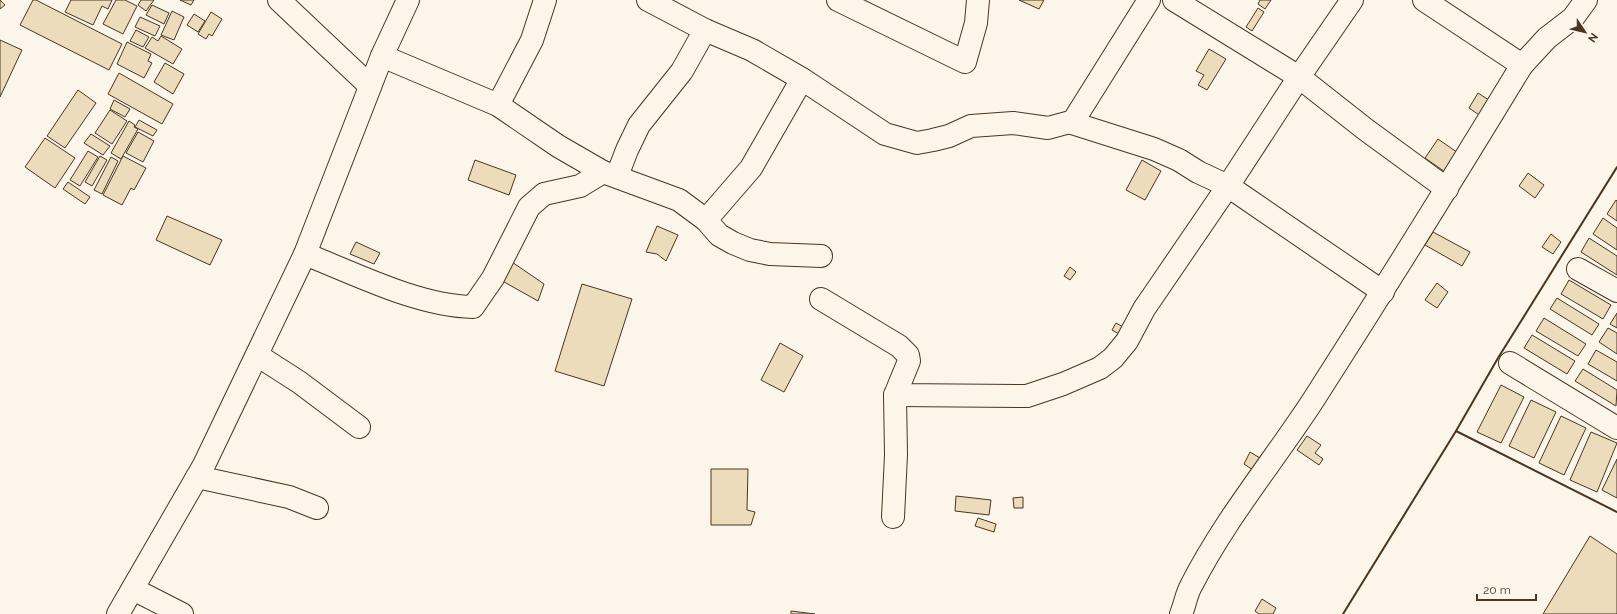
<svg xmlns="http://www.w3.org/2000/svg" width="1617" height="614" font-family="Raleway,sans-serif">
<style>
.building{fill:#ecdcbc;stroke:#4a3520}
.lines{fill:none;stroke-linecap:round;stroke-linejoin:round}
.minor-casing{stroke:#4a3520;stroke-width:24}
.minor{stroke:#fbf6e9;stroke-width:22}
.wall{stroke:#4a3520;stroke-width:2}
</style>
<rect width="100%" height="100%" fill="#fbf6e9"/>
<!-- building -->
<g class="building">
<polygon points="0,0 5,5 0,9"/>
<polygon points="33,0 36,0 122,44 109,70 20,25"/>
<polygon points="71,0 112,0 108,9 102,6 93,25 65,12"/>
<polygon points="116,0 125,0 137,6 123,34 103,24"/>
<polygon points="141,0 154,0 146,11 138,5"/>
<polygon points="180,0 194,0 191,5"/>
<polygon points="1019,0 1044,0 1039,9"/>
<polygon points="1260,0 1271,0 1265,9 1258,4"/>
<polygon points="152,5 169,13 164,24 146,15"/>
<polygon points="1258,8 1264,12 1252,31 1246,27"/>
<polygon points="172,11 184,17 174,40 161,35"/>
<polygon points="211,12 222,19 212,36 209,34 206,39 198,34"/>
<polygon points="194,14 205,21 198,32 187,25"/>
<polygon points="140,17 160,26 155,36 135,27"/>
<polygon points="136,30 149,37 143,47 130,41"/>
<polygon points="161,36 182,49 173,64 145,48 152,37 158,41"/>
<polygon points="0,40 22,50 0,97"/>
<polygon points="127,42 151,54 148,61 152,63 144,78 117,64"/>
<polygon points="1209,49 1226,59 1207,90 1198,85 1204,75 1196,71"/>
<polygon points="165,63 184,74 173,94 154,82"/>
<polygon points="119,73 173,104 162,124 108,94"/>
<polygon points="78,90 96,103 65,148 47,136"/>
<polygon points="1478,93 1492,102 1482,117 1469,108"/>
<polygon points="114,100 130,109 125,117 110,109"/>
<polygon points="110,110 127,121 112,144 95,133"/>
<polygon points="139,120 157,130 153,136 135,127"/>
<polygon points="129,121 135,125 134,127 138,129 121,159 111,153"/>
<polygon points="138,132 154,141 143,162 126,153"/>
<polygon points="91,134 110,146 103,155 84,143"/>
<polygon points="45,138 75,158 55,188 25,167"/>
<polygon points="1438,139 1461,155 1448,174 1425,158"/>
<polygon points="88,151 98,157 80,186 70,180"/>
<polygon points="100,156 107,160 92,186 85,182"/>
<polygon points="123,156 146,168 134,190 131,188 122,205 103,195"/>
<polygon points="111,157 118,161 102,194 94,190"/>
<polygon points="475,160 516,175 509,195 468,180"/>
<polygon points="1142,160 1161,171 1145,200 1126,190"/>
<polygon points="1528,173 1544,185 1535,198 1519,186"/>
<polygon points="68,182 90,197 85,204 63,189"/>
<polygon points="1616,200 1617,201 1617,221 1607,214"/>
<polygon points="167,216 222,240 210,265 156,240"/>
<polygon points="1603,218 1617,228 1617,250 1593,234"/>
<polygon points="657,226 678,235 666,261 657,254 646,252"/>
<polygon points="1433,232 1470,252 1462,266 1425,245"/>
<polygon points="1551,234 1561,242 1553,254 1542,247"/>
<polygon points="1589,238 1617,256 1617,275 1581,252"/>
<polygon points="356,242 380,253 374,264 350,254"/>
<polygon points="509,260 544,284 538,301 497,278"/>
<polygon points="1070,267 1076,272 1070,280 1064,276"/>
<polygon points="1569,280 1611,305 1603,319 1561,294"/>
<polygon points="1437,283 1448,292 1437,308 1425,300"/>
<polygon points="582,284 632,299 604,386 555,371"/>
<polygon points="1557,298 1599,324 1592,335 1550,309"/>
<polygon points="1617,313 1617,328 1610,324"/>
<polygon points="1544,318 1586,344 1578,356 1536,331"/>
<polygon points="1116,323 1123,327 1119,334 1112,330"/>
<polygon points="1608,328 1617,333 1617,354 1599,342"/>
<polygon points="1532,335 1575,361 1567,374 1524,348"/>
<polygon points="780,343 803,356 784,392 761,380"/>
<polygon points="1596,350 1617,362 1617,381 1588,364"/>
<polygon points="1583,369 1617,390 1616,406 1575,381"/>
<polygon points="1501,385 1524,397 1501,443 1477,432"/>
<polygon points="1531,400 1556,412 1534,458 1509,446"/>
<polygon points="1561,416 1586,428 1564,475 1539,463"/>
<polygon points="1591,432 1617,443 1597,492 1570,480"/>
<polygon points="1307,436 1321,445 1315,453 1323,459 1319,465 1297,450"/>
<polygon points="1250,452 1260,458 1253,470 1244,464"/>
<polygon points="1617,459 1617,498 1602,490"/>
<polygon points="711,469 748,469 747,510 755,512 751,525 711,525"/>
<polygon points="956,496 991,500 989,515 955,511"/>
<polygon points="1023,497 1023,508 1014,508 1013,498"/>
<polygon points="978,518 996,524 994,532 975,526"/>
<polygon points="1590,536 1617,554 1617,614 1543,614"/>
<polygon points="1262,599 1276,608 1273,614 1259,614 1255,611"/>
<polygon points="791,611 815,614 791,614"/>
</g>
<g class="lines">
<!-- minor casing -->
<g class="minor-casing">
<g id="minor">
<polyline points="279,0 370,86"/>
<polyline points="648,0 705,30 752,50 802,79 885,134 917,143 933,140 949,136 971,126 1013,123 1048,128 1070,122 1072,123 1149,0"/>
<polyline points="838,0 965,62 976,23 978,0"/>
<polyline points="1174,0 1299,77 1365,129 1447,189"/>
<polyline points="1424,0 1522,65"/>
<polyline points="382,56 498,105 558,146 603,172 679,200 706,220 719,235 733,243 750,250 770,254 821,256"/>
<polyline points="498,105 532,40 545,0"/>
<polyline points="1072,123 1154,149 1179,160 1198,172 1228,186 1383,292"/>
<polyline points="617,176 627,150 639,125 682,71 705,30"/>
<polyline points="706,220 751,168 802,79"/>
<path d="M305,254C356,274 418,306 473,307L493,278L529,207L544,194L580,186L603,172"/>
<polyline points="1578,269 1617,291"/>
<polyline points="821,299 899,346 908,355 909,361 895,395 1027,396 1063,384 1100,368 1113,358 1127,341 1144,309 1228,186 1299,77 1352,0"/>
<polyline points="257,355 299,382 359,427"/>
<polyline points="1510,363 1617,428"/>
<polyline points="197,477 289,497 317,508"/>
<polyline points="893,517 896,455 895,395"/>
<polyline points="133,589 182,614"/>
<polyline points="118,614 204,465 305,254 382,56 408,0"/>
<path d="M1181,614C1185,605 1186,595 1191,586C1225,519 1273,462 1314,399C1385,288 1454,177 1522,65L1547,38L1573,18L1586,0"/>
</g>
</g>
<!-- minor -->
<use href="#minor" class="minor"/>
<!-- wall -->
<g class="wall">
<polyline points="1456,431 1617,512"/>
<polyline points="1343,614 1456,431 1498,358 1617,167"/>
</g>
</g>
<!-- north arrow -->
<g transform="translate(1585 32) rotate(125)" stroke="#fbf6e9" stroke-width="3" paint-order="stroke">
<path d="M0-3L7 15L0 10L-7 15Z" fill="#4a3520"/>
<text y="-6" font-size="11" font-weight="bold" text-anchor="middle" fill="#4a3520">N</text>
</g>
<!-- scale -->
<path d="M1477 594v6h59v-6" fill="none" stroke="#4a3520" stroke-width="2"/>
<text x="1483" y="594" font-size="12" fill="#4a3520" stroke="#fbf6e9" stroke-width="3" paint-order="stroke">20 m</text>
</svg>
